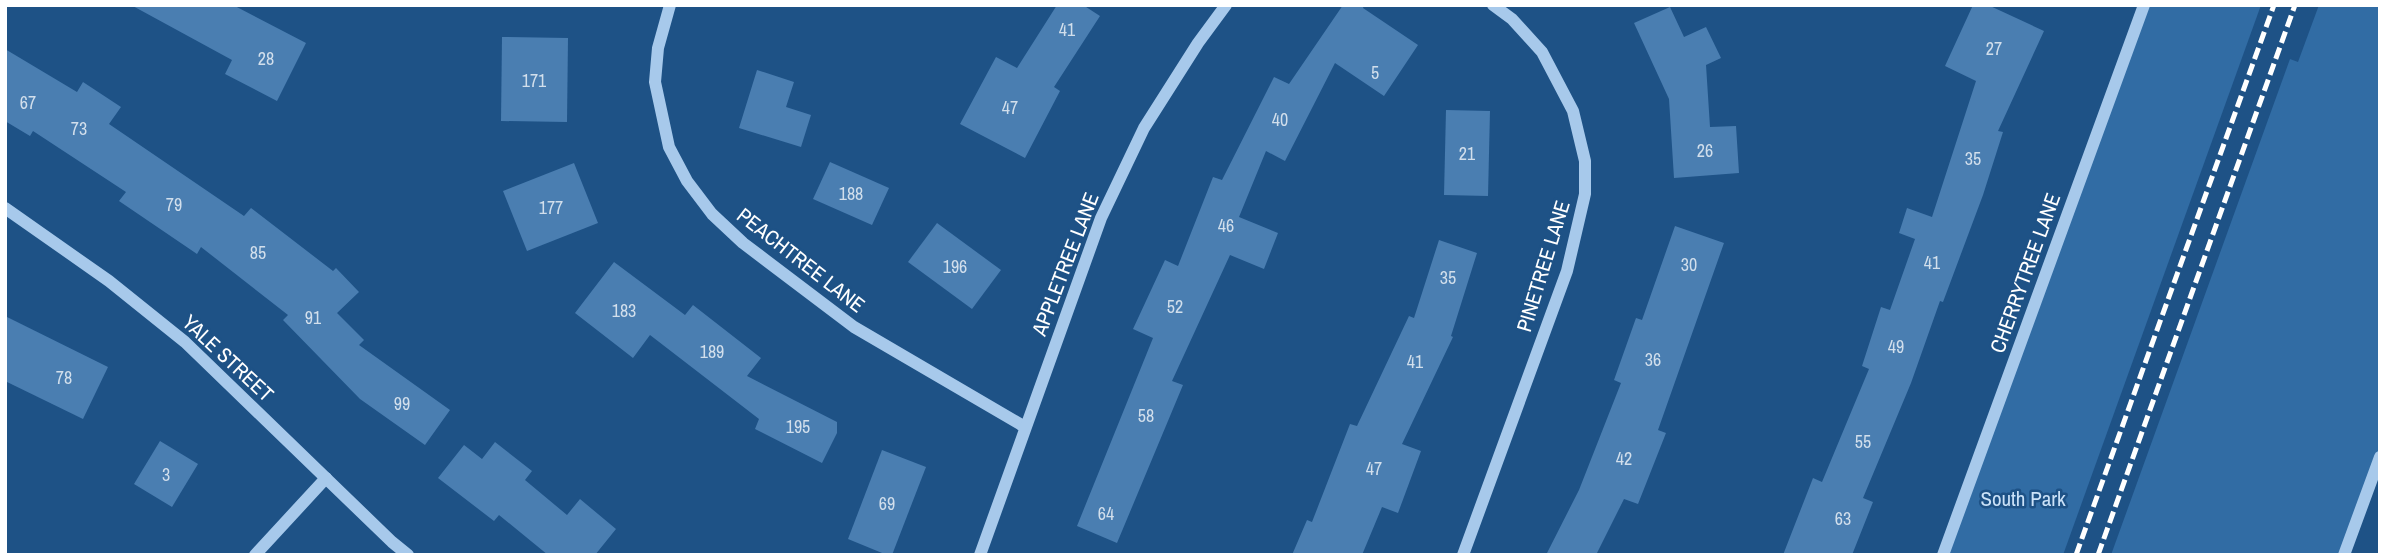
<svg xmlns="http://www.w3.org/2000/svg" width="2385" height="560" font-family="'Archivo Narrow',sans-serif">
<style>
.green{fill:#316ca4}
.building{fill:#4a7eb1}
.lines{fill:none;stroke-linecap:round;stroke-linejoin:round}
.minor{stroke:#a7c9eb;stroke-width:12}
.rail{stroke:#fff;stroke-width:5;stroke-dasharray:12 5;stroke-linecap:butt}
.labels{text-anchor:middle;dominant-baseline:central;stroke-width:5;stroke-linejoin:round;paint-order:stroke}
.number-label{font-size:18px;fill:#d2dfec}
.street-label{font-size:21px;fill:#fff;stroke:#1e5286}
.park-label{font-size:21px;fill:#cbe2f8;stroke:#1e5286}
</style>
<rect width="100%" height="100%" fill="#1e5286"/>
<!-- green -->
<g class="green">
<polygon points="2144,5 2261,5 2063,555 1943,555"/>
<polygon points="2319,5 2380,5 2380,457 2344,555 2111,555 2290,59 2298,62"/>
</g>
<!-- building -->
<g class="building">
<polygon points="131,5 233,5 306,43 277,101 225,74 232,60"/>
<polygon points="1057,5 1083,5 1100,16 1054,87 1060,91 1025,158 960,124 996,57 1017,68"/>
<polygon points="1343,5 1364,5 1363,8 1418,45 1384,96 1335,63 1285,161 1266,151 1239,217 1278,233 1264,269 1230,255 1172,381 1183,385 1117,543 1077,526 1153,338 1133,329 1165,260 1178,266 1213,177 1222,180 1274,77 1289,84"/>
<polygon points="1973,5 1988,5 2044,31 1998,131 2003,132 1983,195 1943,302 1940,301 1911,383 1863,498 1873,502 1852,555 1783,555 1813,478 1822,482 1869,369 1862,366 1881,307 1890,310 1915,239 1899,233 1907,208 1932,217 1976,81 1945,66"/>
<polygon points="1670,7 1684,37 1706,27 1721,58 1706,65 1710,127 1736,126 1739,173 1674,178 1669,99 1634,23"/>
<polygon points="502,37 568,38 567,122 501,121"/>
<polygon points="5,49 77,92 83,82 121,107 109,124 244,216 251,208 333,271 336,268 359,292 337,313 364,340 359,345 450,410 425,445 360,399 283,320 288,315 201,247 197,254 119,201 126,192 33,131 30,136 5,121"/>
<polygon points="757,70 794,82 786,107 811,115 801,147 739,128"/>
<polygon points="1446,110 1490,111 1488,196 1444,195"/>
<polygon points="830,162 889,188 872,225 813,199"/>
<polygon points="574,163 598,223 527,251 503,191"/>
<polygon points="937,223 1001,270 972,309 908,262"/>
<polygon points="1675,226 1724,243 1658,430 1666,433 1638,504 1624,499 1596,555 1546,555 1579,490 1621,383 1614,380 1636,318 1642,320"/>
<polygon points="1439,240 1477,253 1451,336 1453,337 1402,444 1421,451 1398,513 1382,507 1362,555 1292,555 1307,520 1312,522 1350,424 1357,426 1409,316 1414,318"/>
<polygon points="614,262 685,315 693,305 761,358 747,376 837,422 837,433 822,463 755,429 759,419 650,335 633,358 575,313"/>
<polygon points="5,316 108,367 83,419 5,381"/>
<polygon points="160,441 198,464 172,507 134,484"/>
<polygon points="495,442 532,471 525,480 567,515 580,499 616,529 595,555 548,555 499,515 494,521 438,478 464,445 482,459"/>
<polygon points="882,450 926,467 892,555 887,555 848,539"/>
</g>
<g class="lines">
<!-- minor -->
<g class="minor">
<polyline points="670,5 658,48 655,82 669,147 687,181 712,214 743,243 854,327 1025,427"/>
<polyline points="5,208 109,281 185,342 392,542 408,555"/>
<polyline points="255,555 326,478"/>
<polyline points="980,555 1101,218 1144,128 1198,43 1226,5"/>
<polyline points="1463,555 1567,271 1585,194 1585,161 1573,111 1542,52 1512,19 1493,5"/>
<polyline points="1943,555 2144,5"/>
<polyline points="2344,555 2380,457"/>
</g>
<!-- rail -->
<g class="rail">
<polyline points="2076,555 2274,5"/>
<polyline points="2098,555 2295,5"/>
</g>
</g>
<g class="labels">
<!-- number labels -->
<g class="number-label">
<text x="1067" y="29">41</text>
<text x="1994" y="48">27</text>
<text x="266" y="58">28</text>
<text x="1375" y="72">5</text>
<text x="534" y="80">171</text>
<text x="28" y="102">67</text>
<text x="1010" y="107">47</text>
<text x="1280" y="119">40</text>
<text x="79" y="128">73</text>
<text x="1705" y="150">26</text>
<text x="1467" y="153">21</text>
<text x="1973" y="158">35</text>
<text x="851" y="193">188</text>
<text x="174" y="204">79</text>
<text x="551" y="207">177</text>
<text x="1226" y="225">46</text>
<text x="258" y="252">85</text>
<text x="1932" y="262">41</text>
<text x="1689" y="264">30</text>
<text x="955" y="266">196</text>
<text x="1448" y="277">35</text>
<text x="1175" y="306">52</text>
<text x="624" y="310">183</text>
<text x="313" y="317">91</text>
<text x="1896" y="346">49</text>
<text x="712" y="351">189</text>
<text x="1653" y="359">36</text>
<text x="1415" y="361">41</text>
<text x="64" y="377">78</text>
<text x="402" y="403">99</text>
<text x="1146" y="415">58</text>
<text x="798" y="426">195</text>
<text x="1863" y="441">55</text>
<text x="1624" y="458">42</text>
<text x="1374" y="468">47</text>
<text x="166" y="474">3</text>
<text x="887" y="503">69</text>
<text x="1106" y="513">64</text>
<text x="1843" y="518">63</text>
</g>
<!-- street labels -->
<g class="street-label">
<text transform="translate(801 260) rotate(38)">PEACHTREE LANE</text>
<text transform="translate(1065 264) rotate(-69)">APPLETREE LANE</text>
<text transform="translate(1543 266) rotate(-73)">PINETREE LANE</text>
<text transform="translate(2025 273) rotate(-70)">CHERRYTREE LANE</text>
<text transform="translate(228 358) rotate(43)">YALE STREET</text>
</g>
<!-- park labels -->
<g class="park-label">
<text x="2023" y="498">South Park</text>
</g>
</g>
<!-- border -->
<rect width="2385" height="560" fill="none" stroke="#ffffff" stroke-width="14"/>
</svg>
